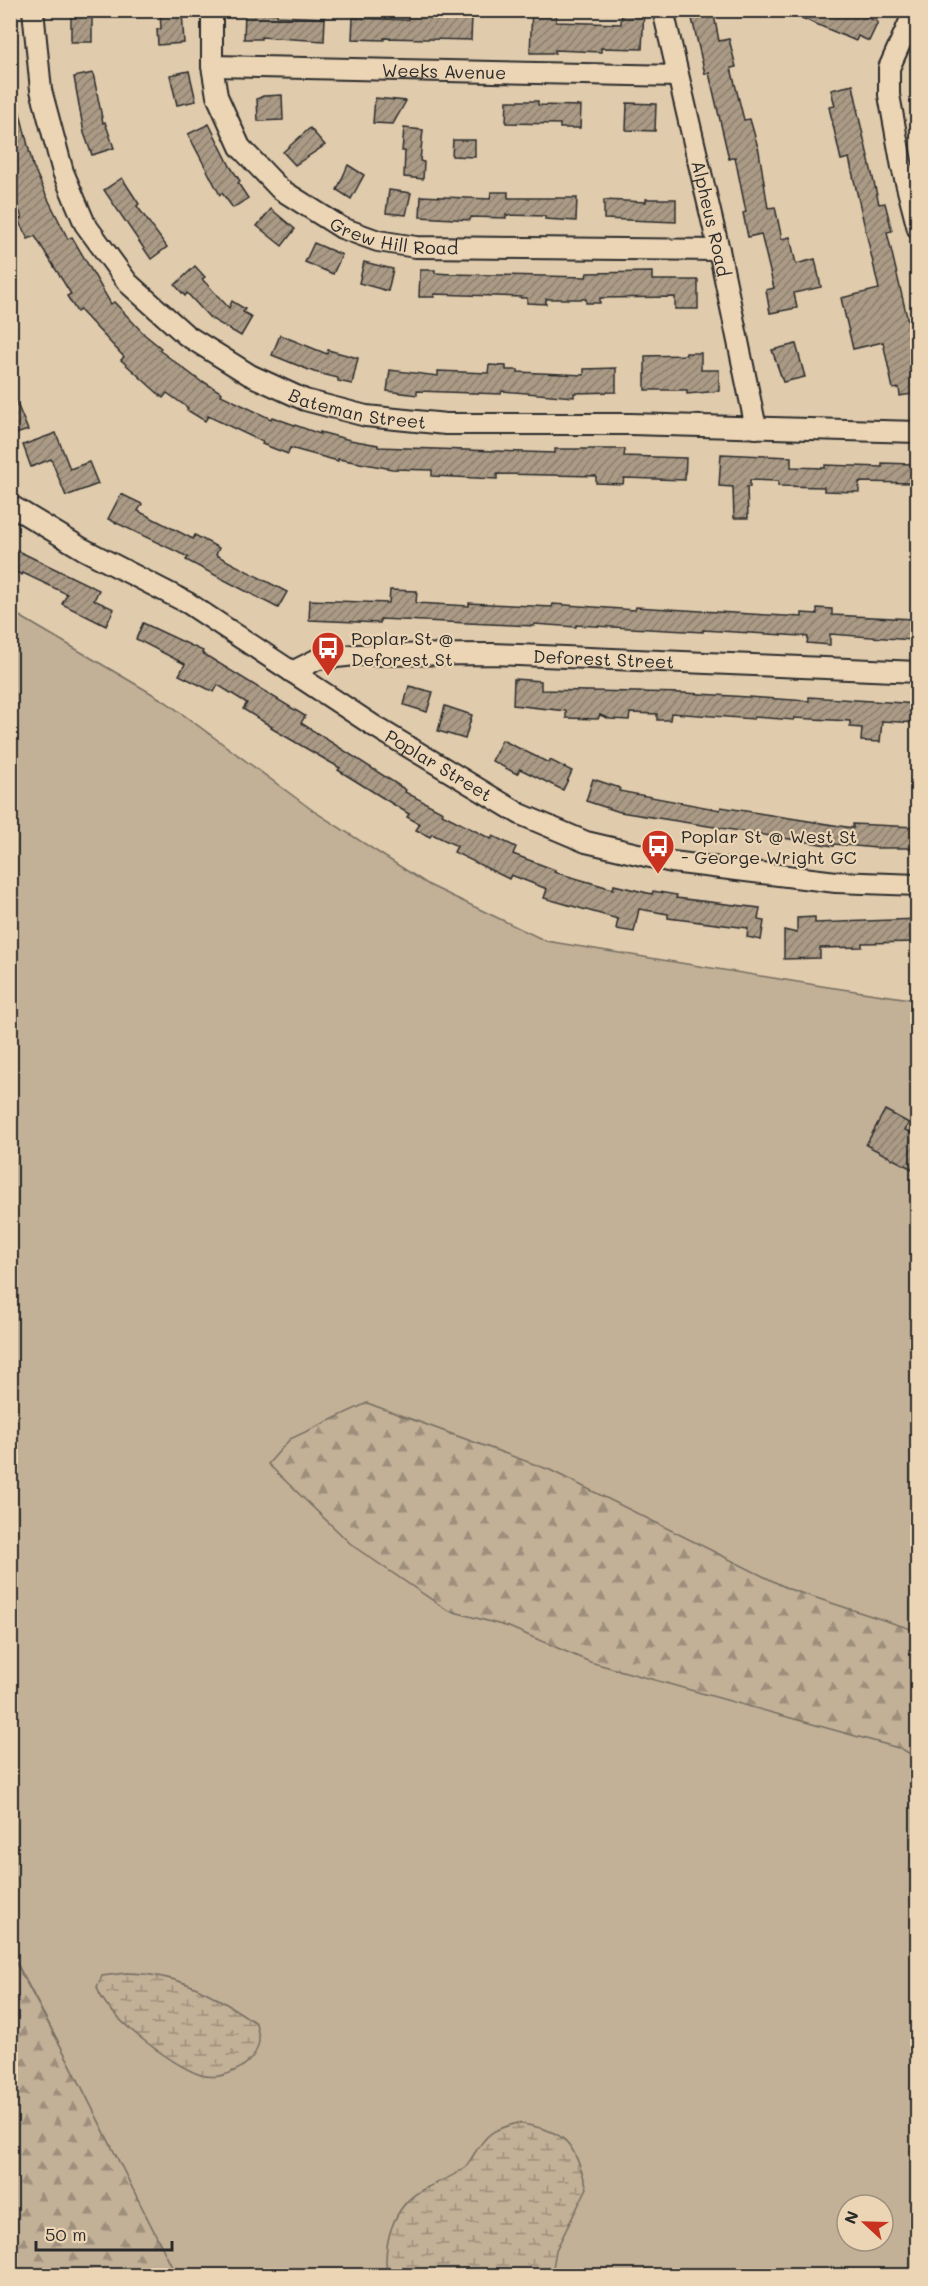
<svg xmlns="http://www.w3.org/2000/svg" width="928" height="2286" font-family="Mali,sans-serif">
<style>
.grass{fill:#c2b097;stroke:#766e61;stroke-width:1.5;fill-rule:evenodd}
.forest{fill:url(#forest-firs);stroke:#766e61;stroke-width:1.5}
.wetland{fill:url(#wetland-marsh);stroke:#766e61;stroke-width:1.5}
.building{fill:url(#building-hatch);stroke:#2b2b2b;stroke-width:1.5}
.lines{fill:none;stroke-linecap:round;stroke-linejoin:round}
.minor-casing{stroke:#2b2b2b;stroke-width:24}
.minor{stroke:#ecd5b5;stroke-width:20}
.labels{text-anchor:middle;dominant-baseline:central;stroke-width:4.5;stroke-linejoin:round;paint-order:stroke}
.street-label{font-size:18px;fill:#2b2b2b;stroke:#ecd5b5}
.poi-label{font-size:18px;fill:#2b2b2b;stroke:#ecd5b5;text-anchor:start}
</style>
<defs>
<pattern id="forest-firs" width="22" height="20" patternUnits="userSpaceOnUse" patternTransform="scale(1.5)"><rect width="22" height="20" fill="#c2b097"/><path d="M5 1l3.5 6h-7zM16 11l3.5 6h-7z" fill="#9e8f7b"/></pattern>
<pattern id="wetland-marsh" width="20" height="14" patternUnits="userSpaceOnUse" patternTransform="scale(1.5)"><rect width="20" height="14" fill="#c2b097"/><path d="M1 5h8M5 5V1M11 12h8M15 12V8" fill="none" stroke="#9e8f7b"/></pattern>
<pattern id="building-hatch" width="6" height="6" patternUnits="userSpaceOnUse" patternTransform="scale(1.5)"><rect width="6" height="6" fill="#ab9b86"/><path d="M-1 1l2-2M0 6l6-6M5 7l2-2" fill="none" stroke="#8b7f6e"/></pattern>
</defs>
<rect width="100%" height="100%" fill="#e0cbad"/>
<filter id="ink" filterUnits="userSpaceOnUse"><feTurbulence type="fractalNoise" baseFrequency=".0167" numOctaves="2"/><feDisplacementMap in="SourceGraphic" scale="12" xChannelSelector="R" yChannelSelector="G"/><feConvolveMatrix kernelMatrix="1 2 1 2 8 2 1 2 1" color-interpolation-filters="sRGB"/></filter>
<g filter="url(#ink)">
<!-- grass -->
<path class="grass" d="M11,611L166,702L315,812L429,885L546,941L828,987L917,1000V2275H176L172,2268L70,2064L11,1952ZM847,2205H883V2241H847Z"/>
<!-- forest -->
<g class="forest">
<polygon points="367,1403 550,1470 789,1589 917,1631 917,1758 902,1749 590,1662 509,1627 447,1610 353,1546 268,1464 290,1439"/>
<polygon points="10,1952 70,2064 176,2275 11,2275"/>
</g>
<!-- wetland -->
<g class="wetland">
<path d="M126,1973C183,1974 210,1993 256,2023C257,2028 259,2035 259,2041C256,2065 223,2082 201,2075C173,2066 105,2016 97,1987L102,1976Z"/>
<path d="M517,2123C568,2132 572,2140 587,2188L556,2250L553,2268L547,2275H387C383,2244 392,2207 422,2190C435,2183 451,2178 463,2169C468,2165 471,2159 474,2154C488,2132 493,2130 517,2123Z"/>
</g>
<!-- building -->
<g class="building">
<polygon points="532,10 557,10 556,22 621,24 622,10 644,10 642,49 601,48 601,52 555,50 555,53 530,53"/>
<polygon points="690,10 713,10 719,41 729,39 736,67 731,68 744,120 750,119 759,151 768,208 775,207 782,239 790,237 796,264 815,259 821,287 794,293 797,308 770,313 766,290 774,288 761,234 748,237 743,213 746,212 735,157 729,159 709,73 705,74"/>
<polygon points="783,10 851,10 878,22 869,41 858,36 856,41"/>
<rect x="71" y="11" width="21" height="31"/>
<polygon points="182,11 184,43 158,45 157,29 161,29 160,12"/>
<polygon points="245,12 277,13 277,16 325,18 324,41 261,37 261,39 244,39"/>
<polygon points="408,15 472,16 471,40 384,38 384,40 352,39 353,18 408,20"/>
<polygon points="189,71 196,101 177,105 170,75"/>
<polygon points="93,73 103,123 105,122 114,148 92,155 84,133 74,77"/>
<polygon points="853,85 858,109 857,109 879,204 885,203 892,231 887,232 918,364 918,393 900,396 899,388 893,389 883,342 853,349 841,298 879,289 849,158 841,160 829,107 835,106 831,90"/>
<polygon points="282,95 283,120 258,121 257,99 263,96"/>
<polygon points="10,97 16,97 33,166 47,197 68,239 72,237 111,304 114,302 145,335 161,348 159,350 203,383 204,382 222,393 221,395 271,419 272,417 320,434 320,432 350,440 378,445 378,447 555,453 555,449 625,449 624,456 686,458 685,480 624,478 623,484 596,483 596,476 497,474 497,479 432,476 432,470 392,469 338,459 338,461 290,448 288,454 262,444 263,442 208,416 205,421 187,410 188,408 167,393 163,398 121,360 124,357 80,310 77,312 67,296 71,294 35,236 28,239 18,220 22,218 10,187"/>
<polygon points="375,98 406,101 393,124 373,123"/>
<polygon points="507,101 538,101 538,105 581,106 580,128 560,128 560,124 506,123"/>
<polygon points="627,103 656,104 655,131 626,130"/>
<polygon points="209,124 230,166 240,181 238,183 248,198 233,208 222,193 220,195 188,134"/>
<polygon points="310,128 325,145 295,165 283,152"/>
<polygon points="404,128 423,130 420,161 424,162 423,179 404,177 405,151 402,151"/>
<polygon points="453,140 475,140 475,157 452,156"/>
<polygon points="348,165 364,175 351,199 337,190"/>
<polygon points="122,178 139,204 137,206 167,247 151,259 104,190"/>
<polygon points="389,190 411,193 406,215 386,213"/>
<polygon points="491,192 508,192 508,198 577,198 576,221 545,219 545,216 506,215 506,218 471,217 470,220 420,217 421,196 490,199"/>
<polygon points="646,199 676,199 676,222 604,219 604,200 646,202"/>
<polygon points="271,209 295,229 282,246 257,226"/>
<polygon points="314,243 342,255 333,274 305,262"/>
<polygon points="364,262 393,269 388,291 359,283"/>
<polygon points="195,266 205,277 202,279 229,308 232,301 245,309 243,312 252,317 241,336 210,318 187,293 185,296 175,285"/>
<polygon points="420,270 435,270 435,273 451,274 586,277 587,273 652,272 652,280 698,280 698,309 675,309 675,297 600,298 600,303 586,303 586,299 546,299 546,304 527,303 527,298 521,298 521,297 434,294 434,297 419,297"/>
<polygon points="280,335 327,354 328,350 358,358 352,384 338,381 338,378 314,372 272,355"/>
<polygon points="796,344 805,377 783,382 772,350"/>
<polygon points="686,353 701,353 701,370 719,370 719,391 687,394 687,390 645,390 645,356 686,355"/>
<polygon points="489,365 506,366 506,370 518,370 518,372 584,375 584,369 616,368 616,392 574,393 574,397 502,391 501,394 417,391 417,395 387,391 390,370 438,376 438,371 488,373"/>
<polygon points="10,387 28,430 10,436"/>
<polygon points="56,433 70,469 89,462 98,484 66,496 51,459 31,467 23,445"/>
<polygon points="721,454 791,457 791,467 825,468 825,465 882,467 882,463 913,464 912,483 859,482 859,492 824,491 824,487 778,486 778,481 750,480 750,487 747,487 748,518 734,518 733,487 719,486"/>
<polygon points="121,494 142,504 138,511 193,539 195,535 219,548 216,555 287,592 278,608 186,560 188,557 108,519"/>
<polygon points="10,547 99,590 94,600 114,609 106,626 62,604 67,594 23,573 22,575 10,569"/>
<polygon points="390,590 417,591 416,603 469,606 469,603 552,607 553,604 635,610 636,607 802,617 802,613 817,614 817,608 832,609 832,615 913,619 912,640 830,634 830,645 807,643 808,637 801,636 703,630 703,632 576,625 576,627 534,624 534,626 380,619 380,623 309,620 310,600 389,603"/>
<polygon points="143,623 203,651 202,653 305,716 301,723 406,790 405,792 443,812 442,814 491,839 493,836 516,847 513,854 555,870 554,872 613,889 614,885 652,894 653,891 677,895 676,898 760,908 758,920 764,921 761,940 747,937 748,928 668,918 668,914 639,909 634,932 616,929 618,919 544,898 547,889 511,875 509,879 454,852 457,846 432,834 430,837 416,830 420,824 407,817 409,814 338,770 340,768 271,728 272,727 243,709 247,703 218,685 214,692 179,675 185,664 136,639"/>
<polygon points="514,679 541,681 541,690 685,693 809,701 809,697 918,704 918,723 882,721 880,742 861,741 862,728 850,727 850,721 794,718 794,720 754,717 754,719 671,713 670,720 657,720 657,714 630,713 629,720 610,719 600,715 598,719 566,718 566,711 513,705"/>
<polygon points="409,686 433,692 427,712 404,705"/>
<polygon points="445,706 472,715 465,739 438,731"/>
<polygon points="502,740 549,763 550,760 572,771 563,790 520,769 517,774 492,761"/>
<polygon points="593,779 620,788 619,791 720,810 721,807 853,828 853,824 916,827 916,848 876,848 834,844 834,846 620,812 586,801"/>
<polygon points="815,917 815,923 918,919 918,942 862,943 862,947 820,948 820,958 784,959 784,930 797,933 797,918"/>
<polygon points="885,1110 909,1123 905,1130 918,1136 918,1172 866,1145"/>
</g>
<g class="lines">
<!-- minor casing -->
<g class="minor-casing">
<g id="minor">
<path id="s1" d="M33,10L41,90L63,172L85,224L128,283L186,335L250,375L305,400L366,416L446,424H631L918,432"/>
<path id="s2" d="M212,10V66L217,96L240,147L280,189L342,228L378,241L416,247L719,250"/>
<path id="s3" d="M663,10L719,250L756,428"/>
<polyline points="915,10 889,68 889,95 902,167 918,229"/>
<path id="s4" d="M212,66L678,76"/>
<path id="s5" d="M10,505L83,549L188,603L374,726L520,814L586,842L672,862L836,882L918,885"/>
<path id="s6" d="M292,672L318,659L355,655L493,654L918,672"/>
</g>
</g>
<!-- minor -->
<use href="#minor" class="minor"/>
</g>
</g>
<!-- icons -->
<defs>
<g id="bus-pin" transform="scale(1.725)"><path d="M0 17L-7.5 6A9.5 9.5 0 1 1 7.5 6Z" fill="#c8321e" stroke="#ecd5b5"/><path d="M-5-6H5V4H4V6H2V4H-2V6H-4V4H-5ZM-3.5-4V0h7V-4ZM-3.5 1.2v1.5H-2V1.2ZM2 1.2v1.5H3.5V1.2Z" fill="#fff"/></g>
</defs>
<g fill-rule="evenodd">
<use href="#bus-pin" x="328" y="648"/>
<use href="#bus-pin" x="658" y="846"/>
</g>
<g class="labels">
<!-- street labels -->
<g class="street-label">
<text stroke="none"><textPath href="#s4" startOffset="232">Weeks Avenue</textPath></text>
<text stroke="none"><textPath href="#s3" startOffset="214">Alpheus Road</textPath></text>
<text stroke="none"><textPath href="#s2" startOffset="327">Grew Hill Road</textPath></text>
<text stroke="none"><textPath href="#s1" startOffset="562">Bateman Street</textPath></text>
<text stroke="none"><textPath href="#s6" startOffset="315">Deforest Street</textPath></text>
<text stroke="none"><textPath href="#s5" startOffset="502">Poplar Street</textPath></text>
</g>
<!-- poi labels -->
<g class="poi-label">
<text x="351" y="638">Poplar St @<tspan x="351" dy="21">Deforest St</tspan></text>
<text x="681" y="836">Poplar St @ West St<tspan x="681" dy="21">- George Wright GC</tspan></text>
</g>
</g>
<!-- margin -->
<rect width="928" height="2286" fill="none" stroke="#ecd5b5" stroke-width="36"/>
<rect x="18" y="18" width="892" height="2250" fill="none" stroke="#2b2b2b" stroke-width="2" filter="url(#ink)"/>
<!-- north arrow -->
<g transform="translate(865 2223) rotate(292)"><circle r="28" fill="#ecd5b5" stroke="#9f917e" stroke-width="1.5"/>
<path d="M0-4.5L10 22L0 15L-10 22Z" fill="#c8321e"/>
<text y="-9" font-size="16" font-weight="bold" text-anchor="middle" fill="#2b2b2b">N</text>
</g>
<!-- scale -->
<path d="M36 2241v9h136v-9" fill="none" stroke="#2b2b2b" stroke-width="3"/>
<text x="45" y="2241" font-size="18" fill="#2b2b2b" stroke="#ecd5b5" stroke-width="4.5" paint-order="stroke">50 m</text>
</svg>
